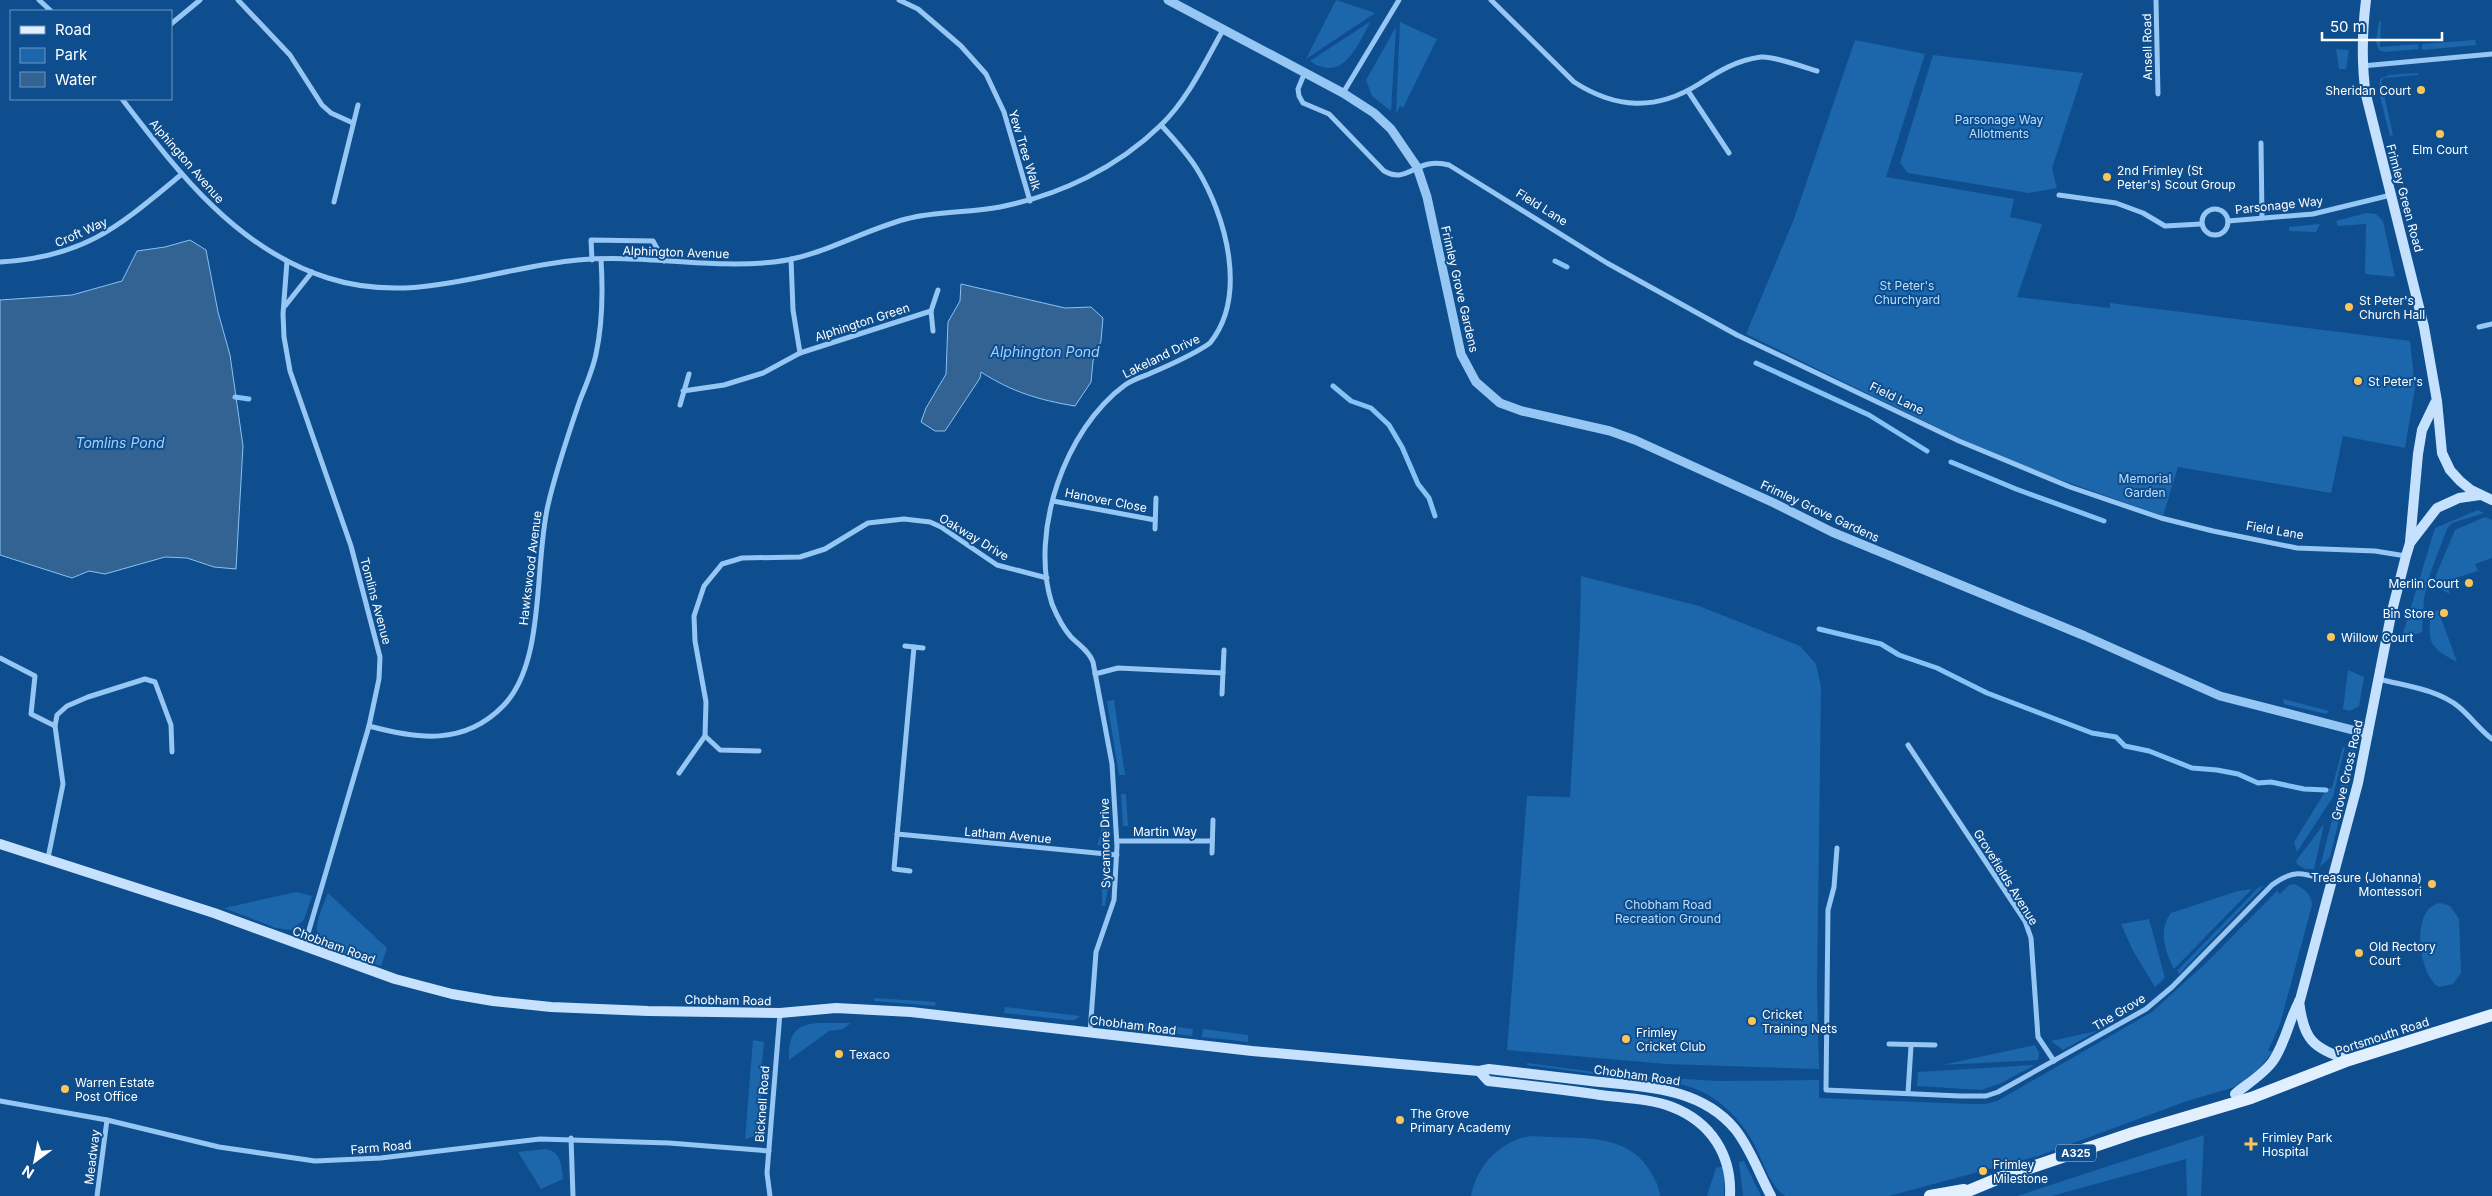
<svg xmlns="http://www.w3.org/2000/svg" width="2492" height="1196" font-family="Inter,sans-serif">
<style>
.green{fill:#1c66ac}
.water{fill:#336392;stroke:#87c2f7}
.lines{fill:none;stroke-linecap:round;stroke-linejoin:round}
.stream{stroke:#87c2f7;stroke-width:5}
.minor{stroke:#96c6f3;stroke-width:5}
.tertiary{stroke:#96c6f3;stroke-width:9}
.secondary{stroke:#c5e1fd;stroke-width:10}
.primary{stroke:#e2efff;stroke-width:12}
.poi-dot{fill:#ffc458;stroke:#0e4e8e;stroke-width:2}
.labels{text-anchor:middle;dominant-baseline:central;stroke-width:4;stroke-linejoin:round;paint-order:stroke}
.shield{fill:#0e4e8e;stroke:#b7cadd;stroke-width:1}
.shield-label{font-size:11px;font-weight:bold;fill:#fff}
.street-label{font-size:12px;fill:#fff;stroke:#0e4e8e}
.poi-label{font-size:12px;fill:#fff;stroke:#0e4e8e;text-anchor:start}
.park-label{font-size:12px;fill:#bddffe;stroke:#0e4e8e}
.water-label{font-size:14px;font-style:italic;fill:#a2d0fb;stroke:#0e4e8e}
</style>
<rect width="100%" height="100%" fill="#0e4e8e"/>
<!-- green -->
<g class="green">
<polygon points="1336,0 1375,13 1306,59"/>
<path d="M1371,21C1357,45 1344,84 1310,61Z"/>
<polygon points="2379,21 2381,21 2380,47 2418,44 2419,49 2385,52 2379,50 2376,42"/>
<polygon points="1400,22 1437,39 1403,108 1400,106 1396,114"/>
<polygon points="1396,27 1391,111 1372,96 1366,80"/>
<polygon points="1855,40 1925,54 1886,177 2014,199 2010,217 2042,224 2017,297 2110,308 2110,303 2410,341 2415,388 2405,448 2343,436 2331,493 2178,467 2163,516 2047,475 1967,442 1746,334 1794,219"/>
<polygon points="2475,40 2476,45 2422,50 2422,44"/>
<polygon points="2336,49 2349,50 2346,69 2339,69"/>
<polygon points="1933,55 2083,73 2052,168 2057,188 2029,193 1908,173 1900,163"/>
<polygon points="2418,73 2418,75 2384,78 2381,81 2393,135 2390,136 2379,92 2380,79 2389,75"/>
<polygon points="2366,213 2376,214 2383,221 2395,277 2365,274 2366,224 2338,226 2336,221"/>
<polygon points="2320,224 2316,232 2289,231 2289,227"/>
<polygon points="2478,510 2484,513 2452,523 2447,529 2431,571 2424,598 2422,632 2401,640 2435,528"/>
<polygon points="2485,517 2492,520 2492,558 2475,564 2478,571 2446,581 2450,594 2434,586 2436,575 2455,530"/>
<polygon points="1581,576 1699,606 1800,646 1816,664 1821,687 1817,988 1819,1069 1666,1064 1507,1050 1527,796 1570,797 1580,629"/>
<path d="M2438,610L2457,662C2430,648 2427,643 2431,612Z"/>
<polygon points="2348,670 2364,677 2359,706 2350,711 2343,709"/>
<polygon points="2283,699 2329,711 2326,714 2284,704"/>
<polygon points="1114,700 1125,775 1119,775 1107,701"/>
<polygon points="2343,747 2345,747 2333,797 2297,852 2294,842 2325,792 2328,788 2332,788"/>
<polygon points="2350,749 2356,750 2355,755 2330,857 2320,867"/>
<polygon points="1121,794 1126,794 1128,826 1123,826"/>
<path d="M1109,815C1109,827 1112,843 1097,846L1101,834L1100,816Z"/>
<polygon points="2324,824 2314,869 2305,869 2297,864 2296,861"/>
<polygon points="1102,864 1110,877 1105,906 1102,906"/>
<path d="M2294,884C2303,888 2312,894 2312,905L2280,1024L2268,1051H2273L2258,1070L2238,1086L2187,1101L2038,1156L1889,1196H1785C1770,1186 1764,1164 1756,1148C1744,1123 1720,1097 1693,1088C1670,1080 1645,1080 1621,1077V1075L1717,1081L1819,1080V1098L1971,1104H1986L1997,1101L2152,1012L2207,962L2277,891L2280,894L2289,885Z"/>
<polygon points="2264,886 2179,974 2177,971 2258,888"/>
<path d="M2252,889L2174,969C2165,952 2158,930 2171,913L2238,891Z"/>
<polygon points="296,892 312,896 304,920 291,930 276,928 224,908"/>
<path d="M328,893L387,948L381,966C364,960 320,951 317,931C316,919 324,904 328,893Z"/>
<path d="M2440,903L2450,906L2459,919L2461,973L2453,984L2439,987C2419,977 2409,908 2440,903Z"/>
<polygon points="2149,919 2165,978 2155,987 2132,949 2121,924"/>
<polygon points="874,998 936,1002 935,1006 874,1001"/>
<polygon points="1005,1007 1080,1016 1075,1020 1068,1020 1004,1013"/>
<polygon points="1107,1019 1135,1023 1134,1029 1114,1026"/>
<path d="M818,1023H851L843,1029L829,1031L789,1060C789,1037 792,1025 818,1023Z"/>
<polygon points="1145,1023 1193,1029 1192,1036 1144,1030"/>
<polygon points="1203,1029 1248,1035 1248,1042 1202,1037"/>
<polygon points="2097,1031 2063,1050 2051,1041"/>
<polygon points="753,1040 764,1042 761,1072 764,1072 760,1129 754,1136 745,1139"/>
<polygon points="2035,1045 2039,1053 2038,1060 1942,1065"/>
<polygon points="1527,1063 1610,1074 1609,1076 1527,1065"/>
<polygon points="2035,1065 1999,1084 1981,1090 1917,1086 1918,1072"/>
<polygon points="2204,1135 2201,1196 2187,1196 2186,1159 2052,1196 2017,1196"/>
<path d="M1533,1136C1574,1140 1626,1130 1650,1171C1655,1179 1659,1186 1660,1196H1471C1477,1165 1501,1139 1533,1136Z"/>
<path d="M546,1149C561,1152 562,1166 563,1179L541,1189L518,1152Z"/>
<polygon points="1744,1161 1761,1196 1743,1196 1739,1162"/>
<polygon points="1724,1166 1724,1196 1707,1196 1716,1168"/>
</g>
<!-- water -->
<g class="water">
<polygon points="190,240 206,250 218,312 230,355 243,446 236,569 214,567 187,558 165,557 105,574 89,571 72,578 0,555 0,300 72,295 122,281 137,251 165,247"/>
<path d="M961,284L1065,308L1091,307L1103,318L1101,341L1093,361L1091,382L1075,406C1039,400 1012,392 981,372L980,378L945,431H935L921,422L926,408L946,374L948,322L960,301Z"/>
</g>
<g class="lines">
<!-- stream -->
<g class="stream">
<polyline points="1555,261 1567,267"/>
<polyline points="1756,363 1869,415 1927,451"/>
<polyline points="1333,386 1351,401 1371,408 1389,425 1402,447 1418,484 1429,498 1435,516"/>
<polyline points="235,397 249,399"/>
<polyline points="1951,462 2016,489 2104,521"/>
<polyline points="1819,629 1881,644 1899,655 1937,668 1987,693 2092,733 2116,737 2125,746 2149,751 2192,768 2217,770 2238,774 2258,783 2271,782 2304,789 2326,790"/>
</g>
<!-- minor -->
<g class="minor">
<polyline points="39,0 51,11"/>
<polyline points="238,0 290,55 322,105 331,113 353,123"/>
<polyline points="899,0 918,9 961,46 986,74 1004,112 1030,201"/>
<path d="M1491,0L1574,82C1616,109 1656,111 1699,84C1719,71 1737,60 1761,57C1775,56 1803,67 1817,71"/>
<polyline points="2156,0 2158,94"/>
<polyline points="171,24 200,0"/>
<polyline points="2362,66 2492,54"/>
<path d="M1305,72L1298,89L1299,96L1303,103L1329,114L1384,171C1409,185 1416,156 1449,165L1607,263L1737,335L1959,441L2070,487L2161,518L2213,531L2297,548L2375,551L2406,556"/>
<polyline points="1688,91 1729,153"/>
<polyline points="1343,93 1399,0"/>
<path d="M122,99C178,172 236,249 328,278C416,306 491,268 578,260C643,254 708,269 774,262C820,257 861,231 906,219C937,211 969,213 1000,207C1060,195 1117,168 1161,125C1188,99 1205,62 1223,30"/>
<polyline points="2261,143 2262,218"/>
<polyline points="2059,195 2116,203 2143,213 2165,226 2201,224"/>
<polyline points="334,202 358,105"/>
<circle cx="2215" cy="222" r="13"/>
<polyline points="2228,221 2313,214 2391,195"/>
<polyline points="791,259 793,310 800,353"/>
<polyline points="592,260 591,240 653,241 664,261"/>
<polyline points="287,261 283,314 284,337 290,371 351,546 380,657 379,679 369,726 304,947"/>
<path d="M0,262C86,257 119,226 182,174"/>
<polyline points="285,306 312,272"/>
<polyline points="2479,327 2492,324"/>
<polyline points="933,331 931,311 938,290"/>
<polyline points="683,391 724,385 763,373 800,353 931,311"/>
<polyline points="680,405 689,374"/>
<polyline points="1053,501 1155,520"/>
<polyline points="1155,529 1156,498"/>
<polyline points="905,646 923,648"/>
<polyline points="0,658 35,676 31,714 55,726"/>
<polyline points="1095,674 1118,668 1223,673"/>
<path d="M2379,679C2405,686 2437,689 2459,707C2471,717 2479,729 2492,739"/>
<polyline points="1222,694 1224,650"/>
<path d="M369,726C417,739 464,746 503,706C546,663 534,563 548,505C556,470 568,435 580,400C586,385 593,369 596,354C603,322 603,291 601,259"/>
<polyline points="705,736 720,750 759,751"/>
<polyline points="1908,745 2025,921 2031,938 2038,1037 2054,1061"/>
<polyline points="679,773 705,736 706,702 695,641 694,616 704,586 722,564 742,558 800,557 825,549 868,523 904,519 930,522 941,527 997,565 1047,578"/>
<polyline points="897,834 1117,855"/>
<polyline points="1117,841 1212,841"/>
<path d="M1837,848L1834,887L1828,910L1826,1090L1960,1096H1986L1998,1092L2146,1009L2172,987L2272,885C2296,867 2305,874 2331,882"/>
<polyline points="1212,853 1213,820"/>
<polyline points="48,858 63,784 55,726 57,715 67,706 88,697 145,679 155,682 171,725 172,752"/>
<polyline points="910,871 894,869 914,647"/>
<path d="M1090,1032L1096,952L1114,900L1117,846L1112,764L1093,662C1089,651 1079,645 1071,637C1062,627 1057,616 1052,604C1029,532 1065,429 1125,385C1132,380 1141,377 1149,374C1169,365 1192,356 1210,343C1248,296 1226,216 1197,169C1187,153 1174,139 1161,125"/>
<polyline points="1889,1044 1935,1045"/>
<polyline points="1908,1093 1911,1046"/>
<polyline points="0,1101 107,1120 219,1147 315,1161 381,1158 540,1139 669,1143 769,1151"/>
<polyline points="571,1138 573,1196"/>
<polyline points="97,1196 107,1120"/>
<polyline points="770,1196 767,1173 780,1013"/>
</g>
<!-- tertiary -->
<polyline class="tertiary" points="1168,0 1343,93 1374,113 1391,129 1417,167 1427,197 1461,354 1476,382 1500,403 1522,411 1610,431 1635,440 1774,503 1832,532 2085,636 2220,696 2368,734"/>
<!-- secondary -->
<g class="secondary">
<path d="M2366,0C2362,33 2361,62 2366,95L2424,327L2437,401L2442,453L2450,470L2460,481L2471,490L2492,500"/>
<polyline points="2410,542 2418,454 2422,430 2435,403"/>
<path d="M0,844L214,913L395,979L452,994L493,1001L551,1007L648,1011L780,1013L836,1008L911,1012L1252,1051L1479,1071L1489,1069C1523,1073 1557,1077 1591,1081C1642,1087 1699,1086 1735,1129C1751,1149 1759,1174 1771,1196"/>
<path d="M2299,1001C2304,1041 2312,1047 2349,1060"/>
<path d="M1479,1071L1488,1081C1524,1085 1559,1089 1594,1094C1619,1098 1649,1098 1672,1107C1711,1122 1732,1155 1730,1196"/>
<path d="M2235,1094C2247,1084 2264,1074 2273,1061C2286,1042 2289,1019 2300,1000L2358,783L2391,615L2406,556L2410,543L2437,508L2459,498L2480,495"/>
</g>
<!-- primary -->
<g class="primary">
<polyline points="1930,1196 1964,1190"/>
<polyline points="1956,1196 1997,1179 2133,1133 2251,1098 2349,1060 2492,1015"/>
</g>
</g>
<!-- markers -->
<g class="poi-dot">
<circle cx="2421" cy="90" r="5"/>
<circle cx="2440" cy="134" r="5"/>
<circle cx="2107" cy="177" r="5"/>
<circle cx="2349" cy="307" r="5"/>
<circle cx="2358" cy="381" r="5"/>
<circle cx="2469" cy="583" r="5"/>
<circle cx="2444" cy="613" r="5"/>
<circle cx="2331" cy="637" r="5"/>
<circle cx="2432" cy="884" r="5"/>
<circle cx="2359" cy="953" r="5"/>
<circle cx="1752" cy="1021" r="5"/>
<circle cx="1626" cy="1039" r="5"/>
<circle cx="839" cy="1054" r="5"/>
<circle cx="65" cy="1089" r="5"/>
<circle cx="1400" cy="1120" r="5"/>
<path d="M2248.5 1136.5h5v5h5v5h-5v5h-5v-5h-5v-5h5z"/>
<circle cx="1983" cy="1171" r="5"/>
</g>
<g class="labels">
<!-- shield labels -->
<rect class="shield" x="2056" y="1144.5" width="40" height="17" rx="4"/>
<g class="shield-label">
<text x="2076" y="1153">A325</text>
</g>
<!-- street labels -->
<g class="street-label">
<text transform="translate(2147 47) rotate(-91)">Ansell Road</text>
<text transform="translate(1025 150) rotate(73)">Yew Tree Walk</text>
<text transform="translate(187 161) rotate(49)">Alphington Avenue</text>
<text transform="translate(2405 198) rotate(75)">Frimley Green Road</text>
<text transform="translate(2279 205) rotate(-6)">Parsonage Way</text>
<text transform="translate(1542 207) rotate(32)">Field Lane</text>
<text transform="translate(81 232) rotate(-24)">Croft Way</text>
<text transform="translate(676 252) rotate(2)">Alphington Avenue</text>
<text transform="translate(1460 289) rotate(77)">Frimley Grove Gardens</text>
<text transform="translate(862 322) rotate(-18)">Alphington Green</text>
<text transform="translate(1161 356) rotate(-26)">Lakeland Drive</text>
<text transform="translate(1897 398) rotate(26)">Field Lane</text>
<text transform="translate(1106 500) rotate(11)">Hanover Close</text>
<text transform="translate(1820 511) rotate(25)">Frimley Grove Gardens</text>
<text transform="translate(2275 530) rotate(10)">Field Lane</text>
<text transform="translate(974 537) rotate(31)">Oakway Drive</text>
<text transform="translate(530 568) rotate(-83)">Hawkswood Avenue</text>
<text transform="translate(376 601) rotate(75)">Tomlins Avenue</text>
<text transform="translate(2347 770) rotate(-77)">Grove Cross Road</text>
<text x="1165" y="831">Martin Way</text>
<text transform="translate(1008 835) rotate(5)">Latham Avenue</text>
<text transform="translate(1105 843) rotate(-91)">Sycamore Drive</text>
<text transform="translate(2006 877) rotate(58)">Grovefields Avenue</text>
<text transform="translate(334 945) rotate(20)">Chobham Road</text>
<text transform="translate(728 1000) rotate(1)">Chobham Road</text>
<text transform="translate(2119 1012) rotate(-31)">The Grove</text>
<text transform="translate(1133 1025) rotate(7)">Chobham Road</text>
<text transform="translate(2382 1036) rotate(-18)">Portsmouth Road</text>
<text transform="translate(1637 1075) rotate(8)">Chobham Road</text>
<text transform="translate(762 1104) rotate(-86)">Bicknell Road</text>
<text transform="translate(381 1147) rotate(-5)">Farm Road</text>
<text transform="translate(92 1157) rotate(-83)">Meadway</text>
</g>
<!-- poi labels -->
<g class="poi-label">
<text x="2411" y="90" text-anchor="end">Sheridan Court</text>
<text x="2440" y="149" text-anchor="middle">Elm Court</text>
<text x="2117" y="170">2nd Frimley (St<tspan x="2117" dy="14">Peter's) Scout Group</tspan></text>
<text x="2359" y="300">St Peter's<tspan x="2359" dy="14">Church Hall</tspan></text>
<text x="2368" y="381">St Peter's</text>
<text x="2459" y="583" text-anchor="end">Merlin Court</text>
<text x="2434" y="613" text-anchor="end">Bin Store</text>
<text x="2341" y="637">Willow Court</text>
<text x="2422" y="877" text-anchor="end">Treasure (Johanna)<tspan x="2422" dy="14">Montessori</tspan></text>
<text x="2369" y="946">Old Rectory<tspan x="2369" dy="14">Court</tspan></text>
<text x="1762" y="1014">Cricket<tspan x="1762" dy="14">Training Nets</tspan></text>
<text x="1636" y="1032">Frimley<tspan x="1636" dy="14">Cricket Club</tspan></text>
<text x="849" y="1054">Texaco</text>
<text x="75" y="1082">Warren Estate<tspan x="75" dy="14">Post Office</tspan></text>
<text x="1410" y="1113">The Grove<tspan x="1410" dy="14">Primary Academy</tspan></text>
<text x="2262" y="1137">Frimley Park<tspan x="2262" dy="14">Hospital</tspan></text>
<text x="1993" y="1164">Frimley<tspan x="1993" dy="14">Milestone</tspan></text>
</g>
<!-- park labels -->
<g class="park-label">
<text x="1999" y="119">Parsonage Way<tspan x="1999" dy="14">Allotments</tspan></text>
<text x="1907" y="285">St Peter's<tspan x="1907" dy="14">Churchyard</tspan></text>
<text x="2145" y="478">Memorial<tspan x="2145" dy="14">Garden</tspan></text>
<text x="1668" y="904">Chobham Road<tspan x="1668" dy="14">Recreation Ground</tspan></text>
</g>
<!-- water labels -->
<g class="water-label">
<text x="1045" y="351">Alphington Pond</text>
<text x="120" y="442">Tomlins Pond</text>
</g>
</g>
<!-- legend -->
<rect x="10" y="10" width="162" height="90" fill="#0e4e8e" stroke="#6e95bb"/>
<rect x="20" y="26" width="25" height="8" fill="#e2efff" stroke="#6e95bb"/>
<text x="55" y="35" font-size="15" fill="#ffffff">Road</text>
<rect x="20" y="48" width="25" height="15" fill="#1c66ac" stroke="#6e95bb"/>
<text x="55" y="60" font-size="15" fill="#ffffff">Park</text>
<rect x="20" y="72" width="25" height="15" fill="#336392" stroke="#6e95bb"/>
<text x="55" y="85" font-size="15" fill="#ffffff">Water</text>
<!-- north arrow -->
<g transform="translate(35 1161) rotate(212)" stroke="#0e4e8e" stroke-width="4" paint-order="stroke">
<path d="M0-4L9 19L0 12L-9 19Z" fill="#ffffff"/>
<text y="-8" font-size="14" font-weight="bold" text-anchor="middle" fill="#ffffff">N</text>
</g>
<!-- scale -->
<path d="M2322 32v8h120v-8" fill="none" stroke="#ffffff" stroke-width="2.5"/>
<text x="2330" y="32" font-size="15" fill="#ffffff" stroke="#0e4e8e" stroke-width="4" paint-order="stroke">50 m</text>
</svg>
